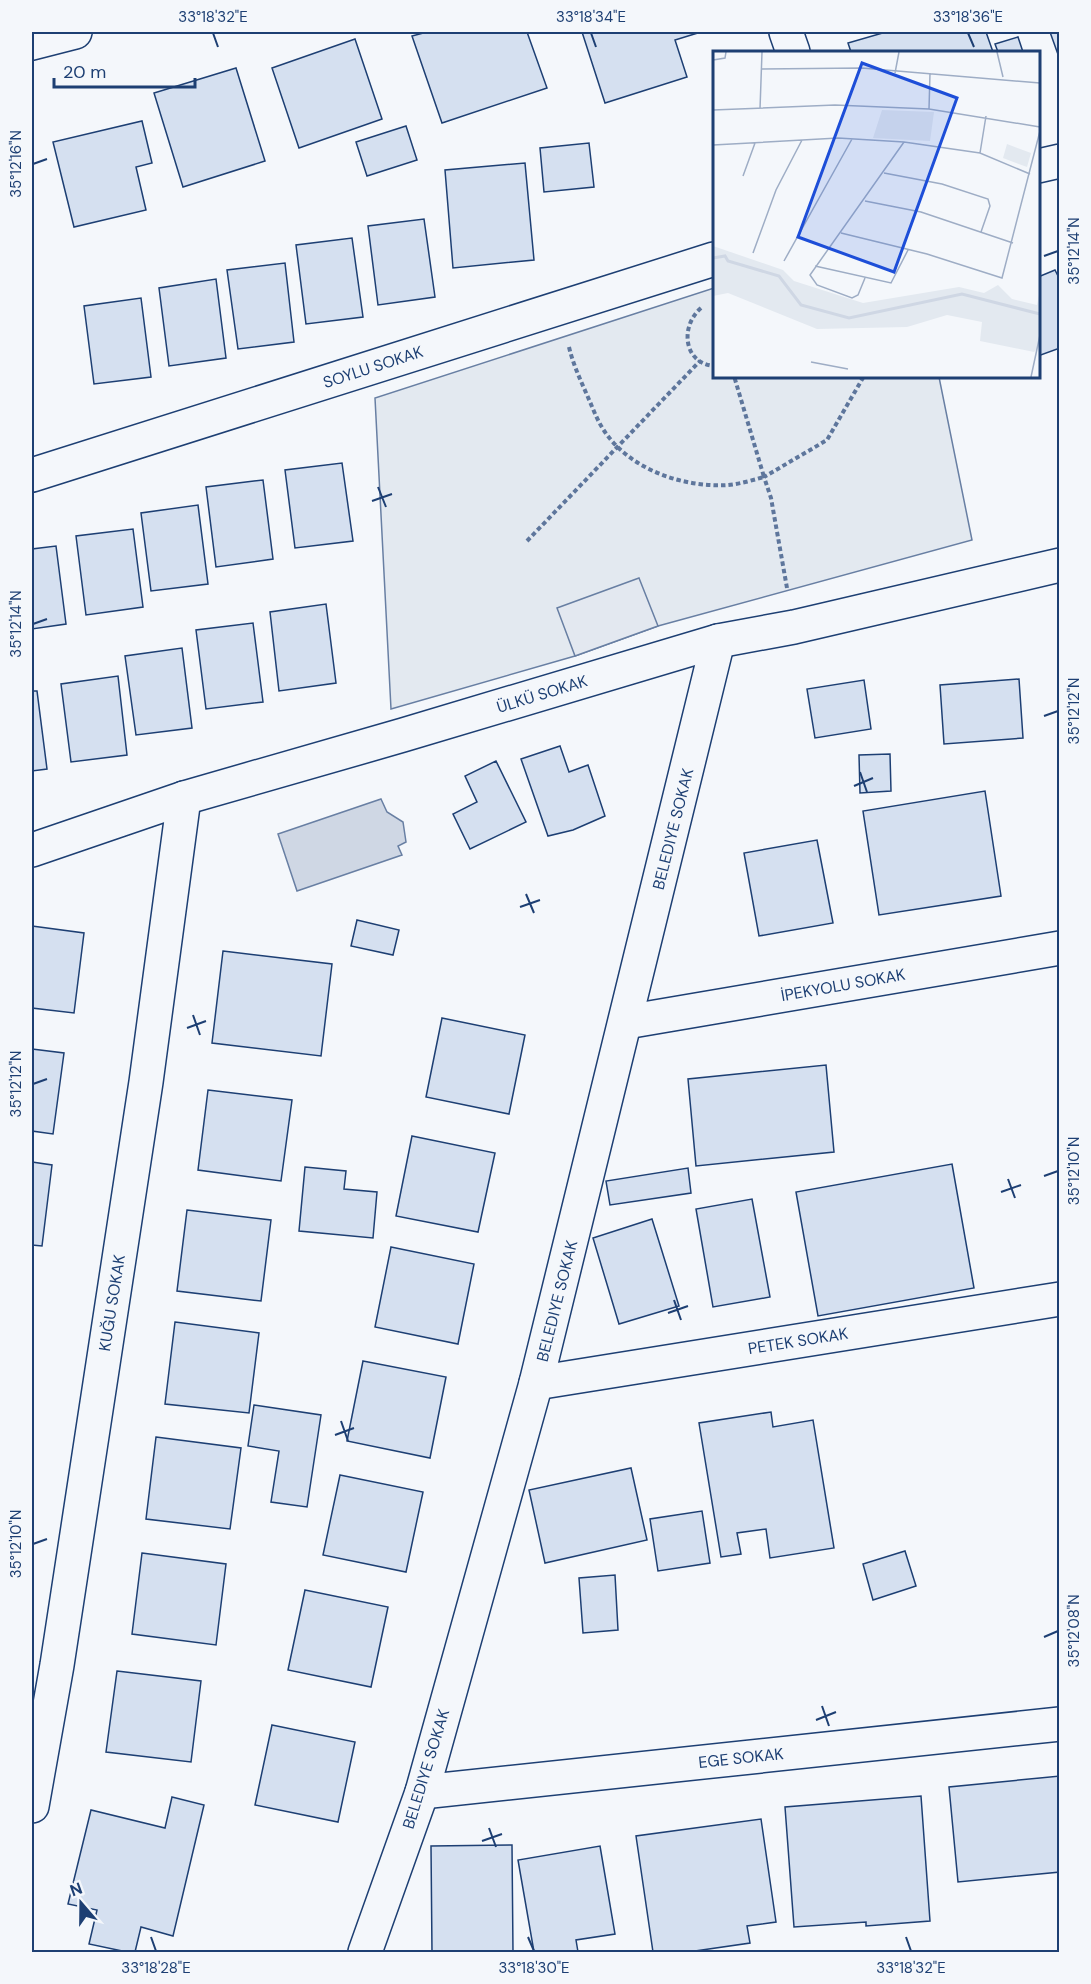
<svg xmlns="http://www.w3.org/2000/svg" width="1091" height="1984" font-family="'DM Sans',sans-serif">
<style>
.green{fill:#e3e9f0;stroke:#687fa3;stroke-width:1.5}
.parking{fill:#e3e8f0;stroke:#687fa3;stroke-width:1.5}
.water{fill:#cfd7e4;stroke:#687fa3;stroke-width:1.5}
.building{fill:#d5e0f0;stroke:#1d3f73;stroke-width:1.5}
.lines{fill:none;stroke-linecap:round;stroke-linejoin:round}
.street-casing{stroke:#1d3f73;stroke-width:36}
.path{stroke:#5e769c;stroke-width:4;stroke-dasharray:4.5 3;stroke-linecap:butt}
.street{stroke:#f4f7fb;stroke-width:33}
.ticks{fill:none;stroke:#1d3f73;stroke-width:2}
.labels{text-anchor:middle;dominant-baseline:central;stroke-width:4.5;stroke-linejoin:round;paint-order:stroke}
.street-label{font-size:16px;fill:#1d3f73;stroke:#f4f7fb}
.inset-river{fill:none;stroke:#cfd7e4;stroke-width:3}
.inset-road{fill:none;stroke:#9eadc5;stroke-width:1.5}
.view{fill:#1d4ed8;fill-opacity:0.15;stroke:#1d4ed8;stroke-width:3}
.inset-edge{fill:none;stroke:#1d3f73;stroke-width:3}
.neatline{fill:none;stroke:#1d3f73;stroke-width:2}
.ticks-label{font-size:15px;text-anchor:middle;fill:#1d3f73}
</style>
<rect width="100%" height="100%" fill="#f4f7fb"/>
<!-- green -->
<polygon class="green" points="714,288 714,376 939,377 972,540 658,626 575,656 391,709 375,398"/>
<!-- parking -->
<polygon class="parking" points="639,578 658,626 575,656 557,608"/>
<!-- water -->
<polygon class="water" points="381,799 387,812 403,822 406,842 398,846 402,855 297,891 278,834"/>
<!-- building -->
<g class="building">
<polygon points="427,32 527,32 547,88 442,123 412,36"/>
<polygon points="582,32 701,32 675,40 687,77 605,103"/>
<polygon points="886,32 986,32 993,52 851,52 848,43"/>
<polygon points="1050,32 1060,32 1060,60"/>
<polygon points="1018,37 1023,52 998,52 995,44"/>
<polygon points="355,39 382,119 299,148 272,68"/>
<polygon points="236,68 265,161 183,187 154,93"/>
<polygon points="142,121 152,163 136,167 146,210 74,227 53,142"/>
<polygon points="406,126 417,160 367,176 356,142"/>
<polygon points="589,143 594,187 544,192 540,148"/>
<polygon points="525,163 534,260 453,268 445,170"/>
<polygon points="424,219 435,297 378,305 368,226"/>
<polygon points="352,238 363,317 306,324 296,245"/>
<polygon points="285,263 294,342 238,349 227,270"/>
<polygon points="1055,270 1060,280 1060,348 1038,356 1038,277"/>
<polygon points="216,279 226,358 169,366 159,288"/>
<polygon points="141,298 151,377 94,384 84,306"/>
<polygon points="342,463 353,541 295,548 285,470"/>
<polygon points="263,480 273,559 216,567 206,487"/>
<polygon points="198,505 208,584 151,591 141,513"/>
<polygon points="133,529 143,607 86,615 76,536"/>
<polygon points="56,546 66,624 32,629 32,549"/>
<polygon points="326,604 336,683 279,691 270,612"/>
<polygon points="253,623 263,702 206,709 196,630"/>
<polygon points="182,648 192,728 136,735 125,656"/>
<polygon points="118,676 127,755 71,762 61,684"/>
<polygon points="1019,679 1023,738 944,744 940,685"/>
<polygon points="864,680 871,729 815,738 807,689"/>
<polygon points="32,691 37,691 47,769 32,771"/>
<polygon points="560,746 569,772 588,765 605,816 573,830 548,836 521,759"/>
<polygon points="890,754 891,791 860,793 859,755"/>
<polygon points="496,761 526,822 470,849 453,814 477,802 465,776"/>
<polygon points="985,791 1001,896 879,915 863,811"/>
<polygon points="817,840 833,923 759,936 744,853"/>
<polygon points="357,920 399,930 393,955 351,946"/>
<polygon points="32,926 84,933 74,1013 32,1008"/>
<polygon points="223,951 332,964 321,1056 212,1043"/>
<polygon points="442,1018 525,1035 509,1114 426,1097"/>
<polygon points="32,1049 64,1053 53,1134 32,1131"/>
<polygon points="826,1065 834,1152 696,1166 688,1079"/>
<polygon points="208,1090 292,1100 281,1181 198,1170"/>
<polygon points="412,1136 495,1153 478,1232 396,1216"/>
<polygon points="32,1162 52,1165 42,1246 32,1245"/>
<polygon points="952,1164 974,1288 818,1316 796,1192"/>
<polygon points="305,1167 346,1171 344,1189 377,1192 373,1238 299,1231"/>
<polygon points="688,1168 691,1193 610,1205 606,1181"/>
<polygon points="752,1199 770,1297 713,1307 696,1209"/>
<polygon points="187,1210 271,1220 261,1301 177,1291"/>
<polygon points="652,1219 679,1306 619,1324 593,1238"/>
<polygon points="391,1247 474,1264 458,1344 375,1327"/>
<polygon points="175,1322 259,1333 249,1413 165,1404"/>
<polygon points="363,1361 446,1377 430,1458 347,1441"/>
<polygon points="254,1405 321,1415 307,1507 271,1502 279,1451 248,1446"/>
<polygon points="771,1412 773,1427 813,1420 834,1548 770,1558 766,1529 737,1533 741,1554 721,1557 699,1423"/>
<polygon points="156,1437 241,1448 230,1529 146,1519"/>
<polygon points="631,1468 647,1540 545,1563 529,1490"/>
<polygon points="340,1475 423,1492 406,1572 323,1555"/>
<polygon points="702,1511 710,1563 658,1571 650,1519"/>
<polygon points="905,1551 916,1586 873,1600 863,1564"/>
<polygon points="142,1553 226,1564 216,1645 132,1634"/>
<polygon points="615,1575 618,1630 583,1633 579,1578"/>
<polygon points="305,1590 388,1607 371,1687 288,1670"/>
<polygon points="117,1671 201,1681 191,1762 106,1752"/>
<polygon points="272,1725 355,1742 338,1822 255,1805"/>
<polygon points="1060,1776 1060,1872 958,1882 949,1787"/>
<polygon points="921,1796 930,1921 866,1926 866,1922 794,1927 785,1807"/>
<polygon points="172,1797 204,1805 173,1936 141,1927 135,1952 127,1952 89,1944 97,1910 68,1904 91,1810 165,1828"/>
<polygon points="761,1819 776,1922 747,1926 750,1943 688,1952 653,1952 636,1836"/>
<polygon points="512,1845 513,1952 432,1952 431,1846"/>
<polygon points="600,1846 615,1934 576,1940 578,1952 534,1952 518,1860"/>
</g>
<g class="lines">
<!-- street casing -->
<g class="street-casing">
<g id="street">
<polyline points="786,32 793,52"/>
<polyline points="32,43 75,32"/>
<polyline points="1038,166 1060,161"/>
<polyline points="32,475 714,259"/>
<polyline points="32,850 184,798 403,735 718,641 794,627 1060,565"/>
<polyline points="626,1022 1060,948"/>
<polyline points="536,1383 1060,1299"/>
<polyline points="422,1792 1060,1724"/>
<polyline points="32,1806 57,1665 146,1082 184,798"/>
<polyline points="365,1952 422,1792 536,1383 718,641"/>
</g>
</g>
<!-- path -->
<g class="path">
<path d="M701,308C680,326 683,363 714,366"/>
<path d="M569,347C573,364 580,379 587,395C592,406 596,418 603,429C628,469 683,488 728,485C740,484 753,480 764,477L734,376"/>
<polyline points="527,541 700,361"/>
<polyline points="787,588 771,498 764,477 827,440 864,376"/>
</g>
<!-- street -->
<use href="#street" class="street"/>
</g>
<!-- ticks -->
<path class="ticks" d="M213,33L218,47M591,33L596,47M968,33L974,47M33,164L47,159M1044,256L1058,251M378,487L386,507M372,501L392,494M33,624L47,619M1044,716L1058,711M860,772L867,792M854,786L873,778M526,894L534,913M520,907L540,900M193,1015L200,1035M187,1028L206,1021M33,1084L47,1079M1044,1176L1058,1171M1008,1179L1015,1198M1001,1192L1021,1185M674,1300L681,1320M668,1313L688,1306M341,1421L348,1441M335,1435L354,1428M33,1544L47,1539M1044,1637L1058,1631M822,1706L829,1726M816,1720L836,1712M489,1828L496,1847M482,1841L502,1834M151,1937L156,1951M528,1937L534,1951M906,1937L911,1951"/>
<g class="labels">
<!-- street labels -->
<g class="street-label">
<text transform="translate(373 367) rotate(-18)">SOYLU SOKAK</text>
<text transform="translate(542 694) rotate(-17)">ÜLKÜ SOKAK</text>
<text transform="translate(673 829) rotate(-76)">BELEDIYE SOKAK</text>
<text transform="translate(843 985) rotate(-10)">İPEKYOLU SOKAK</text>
<text transform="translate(557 1301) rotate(-76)">BELEDIYE SOKAK</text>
<text transform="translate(112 1303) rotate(-81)">KUĞU SOKAK</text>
<text transform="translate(798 1341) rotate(-9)">PETEK SOKAK</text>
<text transform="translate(741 1758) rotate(-6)">EGE SOKAK</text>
<text transform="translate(426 1769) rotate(-73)">BELEDIYE SOKAK</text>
</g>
</g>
<!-- overview -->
<g transform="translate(713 51)">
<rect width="327" height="327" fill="#f4f7fb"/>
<path d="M169,59L221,61L217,90L160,87ZM294,93L318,102L314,116L290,107ZM0,195L70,219L81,230L150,252L246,236L271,242L285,234L299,248L324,254L327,239V295L321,301L267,290L269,271L234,264L194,276L104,278L15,242L0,245Z" fill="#e3e9f0"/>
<path class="inset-river" d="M0,207L12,205L15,210L66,225L88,254L136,267L249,243L327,263"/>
<path class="inset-road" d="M284,1L290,26M0,9L12,7L13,1M48,18L149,17L327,32M182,22L186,1M47,58L49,1M216,58L217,22M0,59L122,54L216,58L327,76M0,94L125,87L191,91L267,102L317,123M267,102L273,65M171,122L229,133L275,148L277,155L268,181M30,125L42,92M152,150L208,161L300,192M128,182L214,203L289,227L327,80M40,202L63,139L89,89M71,210L139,88M102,215L178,232L195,199M152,227L145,244L139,247L104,234L97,224L191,91M98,311L135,318M318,326L327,284"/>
<path class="view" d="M149,12L244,47L181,221L85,186Z"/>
<rect width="327" height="327" class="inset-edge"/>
</g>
<!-- border -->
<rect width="1091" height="1984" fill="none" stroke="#f4f7fb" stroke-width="66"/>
<!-- north arrow -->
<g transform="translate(81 1903) rotate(340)" stroke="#f4f7fb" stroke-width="4.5" paint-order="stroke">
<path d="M0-4.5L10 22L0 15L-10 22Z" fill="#1d3f73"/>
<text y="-9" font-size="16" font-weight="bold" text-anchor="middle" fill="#1d3f73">N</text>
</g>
<!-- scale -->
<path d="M54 78v9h141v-9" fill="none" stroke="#1d3f73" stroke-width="3"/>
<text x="63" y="78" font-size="18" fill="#1d3f73" stroke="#f4f7fb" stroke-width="4.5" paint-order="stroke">20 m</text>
<rect x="33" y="33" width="1025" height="1918" class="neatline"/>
<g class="ticks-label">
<text x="213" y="22">33°18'32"E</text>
<text x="591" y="22">33°18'34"E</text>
<text x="968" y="22">33°18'36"E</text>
<text transform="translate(16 164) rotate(-90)" y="5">35°12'16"N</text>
<text transform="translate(1074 251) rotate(-90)" y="5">35°12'14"N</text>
<text transform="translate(16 624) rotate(-90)" y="5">35°12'14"N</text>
<text transform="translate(1074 711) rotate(-90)" y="5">35°12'12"N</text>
<text transform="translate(16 1084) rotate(-90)" y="5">35°12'12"N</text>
<text transform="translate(1074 1171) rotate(-90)" y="5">35°12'10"N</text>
<text transform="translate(16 1544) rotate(-90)" y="5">35°12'10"N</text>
<text transform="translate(1074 1631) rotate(-90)" y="5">35°12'08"N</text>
<text x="156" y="1973">33°18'28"E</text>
<text x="534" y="1973">33°18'30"E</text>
<text x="911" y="1973">33°18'32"E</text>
</g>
</svg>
